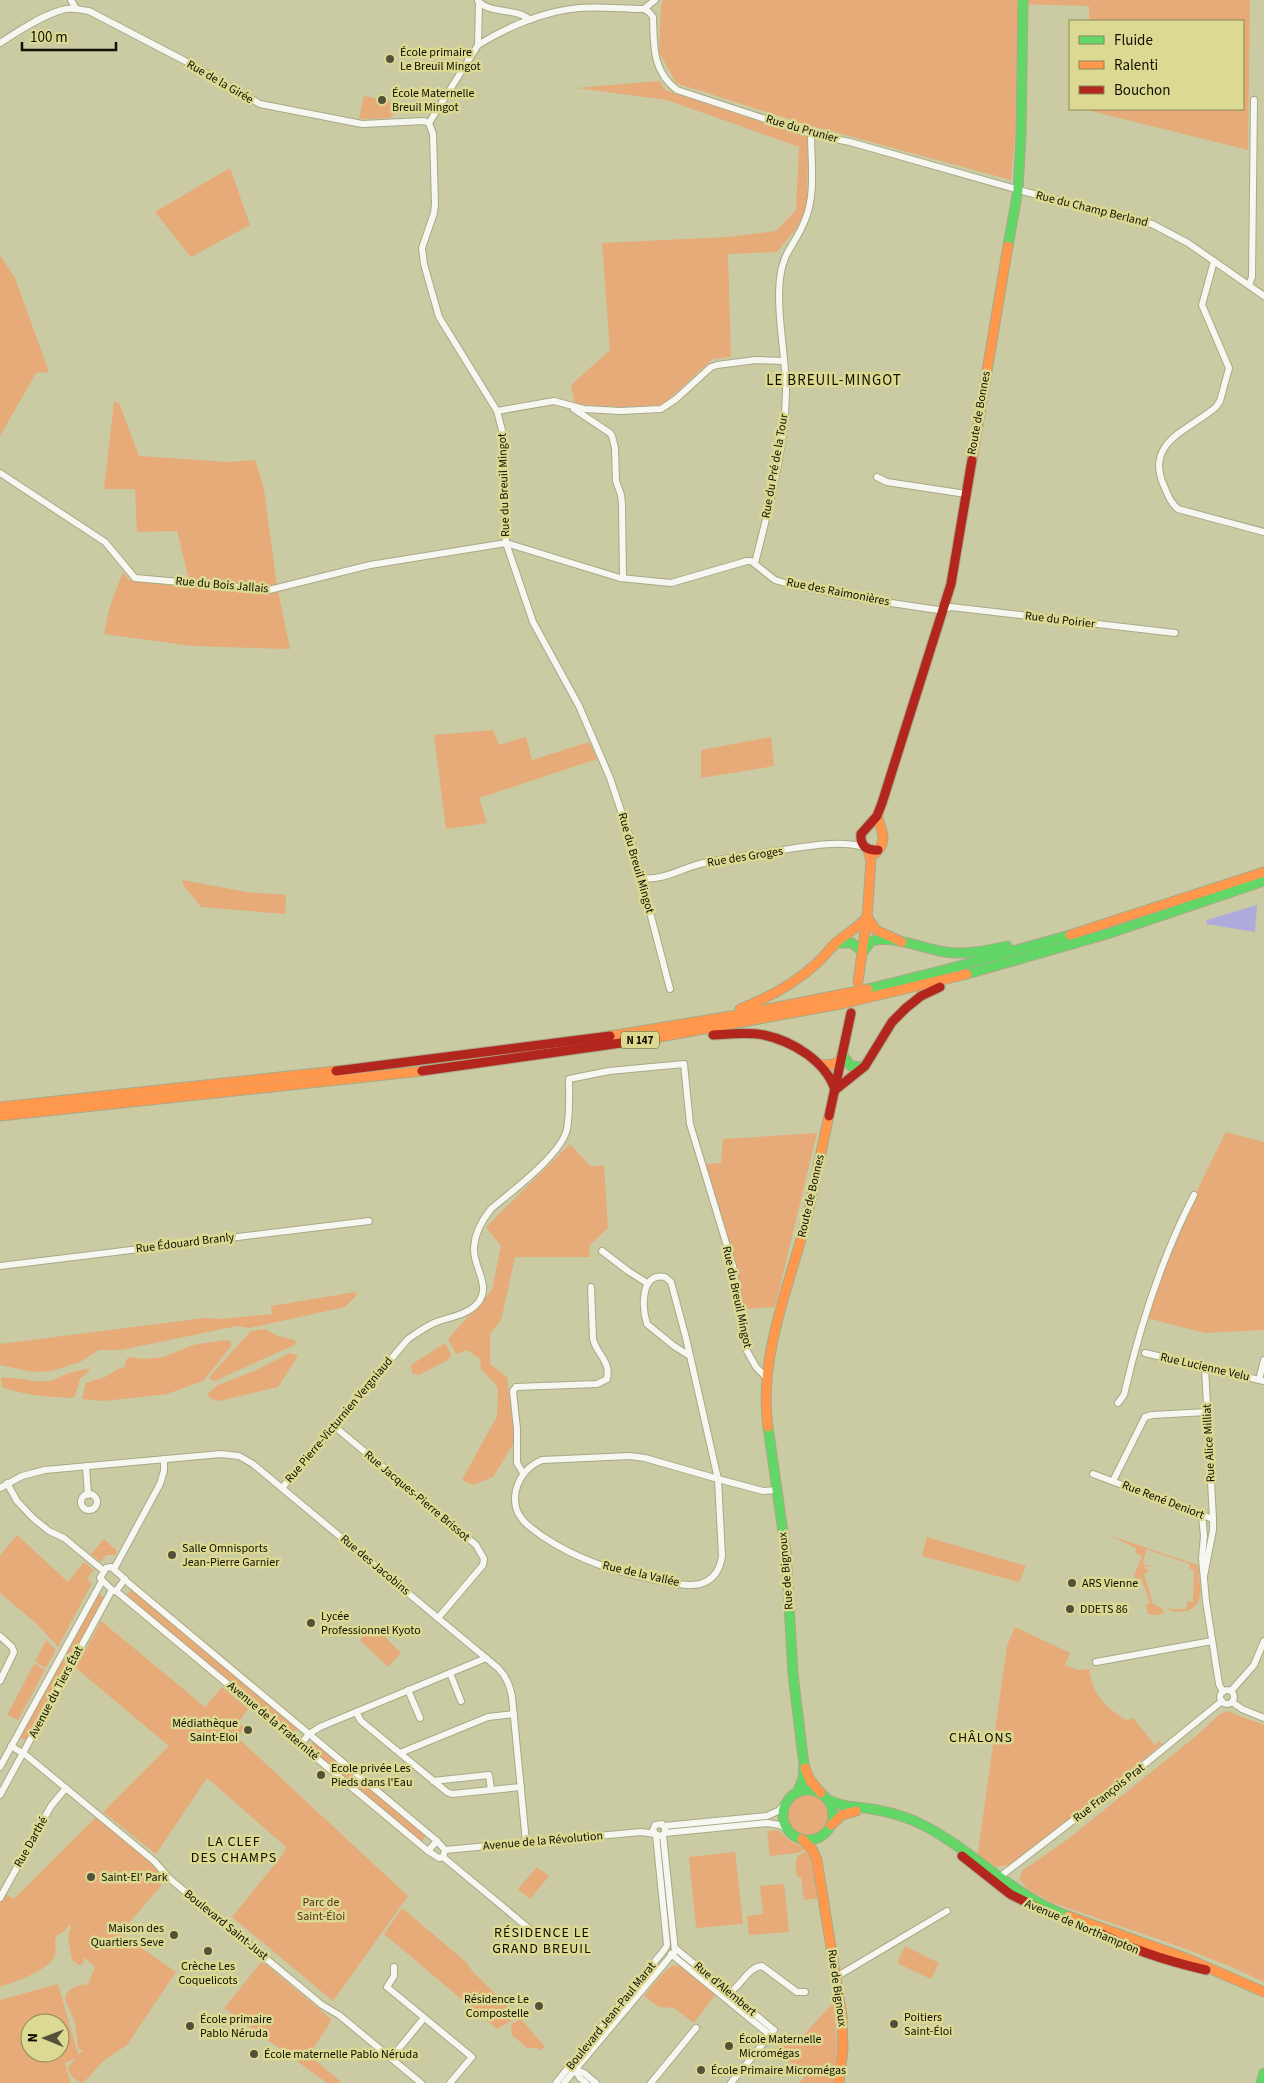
<svg xmlns="http://www.w3.org/2000/svg" width="1264" height="2083" font-family="'Source Sans 3',sans-serif">
<style>
.green{fill:#e7ab7a;fill-rule:evenodd}
.water{fill:#afaadc}
.lines{fill:none;stroke-linecap:round;stroke-linejoin:round}
.street-casing{stroke:#a9a989;stroke-width:8}
.fast-casing{stroke:#a9a989;stroke-width:11}
.slow-casing{stroke:#a9a989;stroke-width:11}
.jam-casing{stroke:#a9a989;stroke-width:11}
.street{stroke:#f7f7f1;stroke-width:6}
.fast{stroke:#63d668;stroke-width:9}
.slow{stroke:#ff974d;stroke-width:9}
.jam{stroke:#b3261e;stroke-width:9}
.poi-dot{fill:#525139;stroke:#dbd992;stroke-width:2}
.labels{text-anchor:middle;dominant-baseline:central;stroke-width:5;stroke-linejoin:round;paint-order:stroke}
.shield{fill:#dbd992;stroke:#4e4c2c;stroke-width:1}
.shield-label{font-size:11px;font-weight:bold;fill:#111000}
.poi-label{font-size:12px;fill:#111000;stroke:#dbd992;text-anchor:start}
.street-label{font-size:12px;fill:#111000;stroke:#dbd992}
.park-label{font-size:12px;fill:#5c2f17;stroke:#dbd992}
.neighbourhood-label{font-size:14px;letter-spacing:1px;fill:#111000;stroke:#dbd992}
.quarter-label{font-size:15px;letter-spacing:1px;fill:#111000;stroke:#dbd992}
</style>
<rect width="100%" height="100%" fill="#cacaa3"/>
<!-- green -->
<g class="green">
<polygon points="663,0 1250,0 1248,150 1091,111 1091,109 1243,109 1243,21 1089,21 1089,6 1018,4 1016,128 1011,180 801,123 676,83 659,52 661,6"/>
<polygon points="659,81 665,90 808,137 807,205 802,222 777,252 728,254 731,357 713,359 662,405 621,407 575,404 571,385 610,350 602,243 728,237 776,231 796,210 799,147 667,100 577,88"/>
<polygon points="364,96 395,102 393,115 390,118 359,119"/>
<polygon points="230,168 250,225 191,257 155,212"/>
<polygon points="0,255 15,278 49,372 36,373 0,436"/>
<polygon points="114,402 119,403 139,456 228,462 255,460 264,489 277,586 290,649 192,646 104,634 110,606 123,572 129,580 191,588 177,531 137,532 135,489 104,489"/>
<polygon points="493,730 499,745 526,737 532,760 589,742 597,759 479,798 487,823 446,829 434,735"/>
<polygon points="771,737 774,766 701,778 701,750"/>
<polygon points="182,880 247,892 286,895 285,914 201,907 184,886"/>
<path d="M1226,1132L1264,1142V1330L1205,1333L1147,1318C1168,1253 1195,1192 1226,1132Z"/>
<polygon points="817,1133 775,1307 745,1309 706,1164 721,1163 723,1139"/>
<polygon points="570,1144 591,1167 604,1165 608,1228 590,1245 589,1257 515,1257 501,1320 490,1334 490,1364 507,1377 515,1441 493,1477 473,1485 462,1480 497,1416 498,1391 496,1385 481,1369 480,1359 467,1350 456,1354 448,1339 492,1290 501,1246 486,1227"/>
<polygon points="355,1292 357,1295 345,1307 249,1328 237,1326 121,1350 99,1350 80,1362 52,1371 33,1372 0,1365 0,1344 205,1318 222,1319 272,1314 271,1306"/>
<polygon points="265,1329 278,1336 294,1340 296,1342 294,1345 215,1381 211,1380 210,1376 251,1331"/>
<polygon points="225,1340 230,1341 232,1345 203,1381 167,1394 104,1401 82,1399 86,1383 105,1377 118,1369 125,1367 126,1360 129,1357 143,1359 164,1357 193,1345"/>
<polygon points="445,1343 451,1354 448,1360 419,1375 412,1373 411,1365"/>
<polygon points="290,1353 298,1356 278,1387 219,1401 212,1399 207,1394 218,1385 254,1371"/>
<path d="M88,1369L90,1370L80,1379L75,1396L72,1398C50,1397 22,1395 2,1387L1,1378C17,1376 33,1383 49,1381C55,1380 59,1377 64,1375C71,1372 80,1370 88,1369Z"/>
<polygon points="17,1535 68,1582 84,1562 94,1570 88,1577 89,1581 92,1583 58,1647 36,1623 0,1593 0,1556"/>
<path d="M1108,1535L1198,1565C1199,1583 1207,1607 1185,1611C1179,1612 1174,1612 1169,1610L1168,1605L1170,1609H1186L1188,1601L1193,1602L1194,1570L1190,1569V1564L1146,1549L1143,1564L1149,1566L1151,1563L1150,1567L1145,1566L1144,1568L1149,1570L1144,1574L1153,1604L1162,1608L1164,1614L1154,1615L1148,1614L1146,1604L1150,1603L1141,1578L1137,1580L1134,1576L1142,1556L1135,1553L1136,1548Z"/>
<polygon points="927,1537 1026,1566 1019,1582 922,1556"/>
<polygon points="104,1539 117,1551 115,1555 106,1555 101,1562 91,1554"/>
<polygon points="132,1589 298,1728 292,1734 126,1596"/>
<polygon points="97,1592 104,1598 27,1741 19,1737"/>
<polygon points="101,1621 205,1707 222,1687 248,1709 238,1723 244,1727 238,1738 408,1896 333,2001 232,1917 284,1853 286,1847 207,1778 156,1854 103,1812 169,1746 76,1668"/>
<polygon points="374,1626 401,1653 388,1667 360,1640"/>
<path d="M1015,1627L1070,1653L1065,1665L1078,1670L1089,1669C1093,1695 1104,1706 1126,1720L1133,1718L1155,1745L1159,1741L1162,1744L1075,1816L1009,1865L996,1867L978,1855V1852L1007,1646Z"/>
<polygon points="46,1640 56,1650 46,1668 35,1662"/>
<polygon points="34,1664 45,1670 18,1720 7,1715"/>
<polygon points="1227,1711 1264,1725 1264,1982 1232,1967 1178,1946 1053,1903 1027,1889 1020,1879 1022,1871 1068,1839 1196,1736 1219,1715"/>
<polygon points="314,1741 426,1835 421,1842 308,1748"/>
<circle cx="808" cy="1815" r="21"/>
<path d="M96,1817L152,1862L161,1873V1886L120,1933L176,1972L127,2045L103,2061L85,2081L82,2083C74,2079 70,2076 68,2067L76,2058L65,2063L71,2083H0V2000L58,1984L78,2054L83,2051L78,2048L75,2023L65,1999C67,1988 75,1987 85,1984L87,1986L95,1967L84,1957L83,1964L79,1965L72,1960L68,1937L71,1925H70L62,1933L57,1935C53,1942 57,1948 55,1955C49,1971 16,1981 0,1987V1902L5,1894L12,1898L16,1897ZM30,2023H60V2053H30Z"/>
<polygon points="772,1830 779,1831 790,1841 806,1849 797,1853 770,1856 767,1831"/>
<path d="M806,1851L814,1861L819,1898L804,1900L801,1877H797C796,1862 792,1858 806,1851Z"/>
<polygon points="735,1852 743,1924 696,1928 689,1857"/>
<polygon points="537,1867 549,1876 530,1899 518,1889"/>
<polygon points="784,1884 789,1932 749,1935 747,1916 763,1914 760,1886"/>
<polygon points="402,1908 466,1962 473,1972 517,2015 510,2016 511,2021 497,2029 384,1934"/>
<polygon points="905,1946 939,1963 931,1979 897,1963"/>
<polygon points="262,1961 331,2019 331,2021 309,2055 340,2081 339,2083 327,2083 224,2008"/>
<polygon points="673,1965 682,1967 715,1995 694,2023 674,2008 659,2007 644,1996 663,1973"/>
<polygon points="834,2002 837,2048 834,2083 799,2083 804,2078 802,2073 775,2050 789,2033 798,2041"/>
<polygon points="521,2019 545,2047 539,2051 538,2048 527,2048 512,2035 511,2024"/>
</g>
<!-- water -->
<polygon class="water" points="1257,905 1255,932 1206,924 1207,920"/>
<g class="lines">
<!-- street casing -->
<g class="street-casing">
<g id="street">
<polyline points="71,0 76,9"/>
<path d="M478,1C491,15 516,7 530,20"/>
<path d="M644,9L649,12L653,17C654,46 652,71 677,90L811,134L850,142L1026,192L1152,224L1188,243L1264,296"/>
<path d="M0,43C18,31 41,16 62,10C71,7 81,10 89,11L185,61L260,104L362,124L424,121L429,123"/>
<path d="M478,45C507,27 544,11 579,8C600,6 623,9 644,9L655,0"/>
<polyline points="429,123 433,134 435,204 434,213 422,248 424,264 439,317 497,411 502,430 506,543 533,622 579,706 610,778 633,847 670,989"/>
<polyline points="429,123 478,45 479,3"/>
<path d="M1214,261L1202,305L1229,368L1220,401L1216,407C1189,430 1144,442 1164,486C1168,495 1170,502 1178,509L1264,532"/>
<polyline points="1249,285 1252,277 1254,100"/>
<polyline points="574,409 610,433 612,436 615,448 616,481 621,495 622,504 623,578"/>
<polyline points="497,411 554,401 584,409 621,411 661,409 676,399 711,367 717,365 756,360 784,361"/>
<polyline points="0,473 105,542 135,578 269,590 370,565 506,543 620,578 671,583 747,561 751,561 775,580 785,583 845,596 938,610 951,607 1175,633"/>
<polyline points="877,477 887,482 966,494"/>
<path d="M755,563C769,507 785,450 786,392C786,356 776,313 780,278C783,251 796,244 805,220C816,195 811,161 811,134"/>
<path d="M641,878C663,881 680,869 700,864C723,858 746,856 769,852C799,848 834,839 864,847"/>
<polyline points="602,1251 628,1271 647,1283"/>
<polyline points="0,1266 369,1221"/>
<polyline points="1145,1353 1264,1381"/>
<path d="M690,1356L674,1346L647,1324C642,1308 640,1272 665,1277L671,1282L686,1338L718,1479L763,1491L777,1490"/>
<polyline points="1259,1380 1264,1360"/>
<path d="M1118,1403L1124,1395C1140,1325 1161,1259 1194,1195"/>
<polyline points="334,1426 476,1545 484,1559 483,1565 438,1618"/>
<path d="M630,1456L645,1458L718,1479L722,1556C720,1570 714,1580 700,1584C688,1587 674,1583 662,1581C619,1573 579,1561 542,1536C536,1531 527,1526 522,1519C515,1511 514,1500 516,1490C520,1475 528,1466 542,1460Z"/>
<polyline points="86,1466 88,1495"/>
<path d="M523,1473L517,1463V1429L513,1391L516,1387L597,1384L607,1379C611,1361 597,1355 593,1339L591,1287"/>
<polyline points="1093,1474 1213,1519"/>
<polyline points="1113,1481 1145,1417 1152,1415 1207,1412"/>
<polyline points="7,1483 17,1501 33,1518 49,1531 64,1538 104,1571"/>
<path d="M0,1488L22,1476L45,1470L221,1454L239,1456L253,1464L498,1668C506,1676 510,1685 512,1697L526,1842"/>
<path d="M282,1488L408,1339C417,1333 425,1327 434,1323C448,1317 465,1316 476,1305C494,1287 472,1267 474,1247C475,1233 482,1220 491,1209C511,1192 562,1154 567,1129C570,1113 569,1095 569,1079L609,1071L684,1064L690,1124L733,1266L747,1351L756,1367L767,1378"/>
<circle cx="89" cy="1502" r="8"/>
<polyline points="1202,1515 1204,1536 1202,1558 1206,1601 1219,1684 1223,1692"/>
<polygon points="111,1567 125,1579 116,1591 112,1590 100,1578 106,1568"/>
<polyline points="114,1569 160,1484 164,1471 164,1459"/>
<polyline points="1204,1576 1213,1530 1213,1519 1205,1367"/>
<polyline points="125,1580 437,1841"/>
<polyline points="116,1591 428,1851"/>
<polyline points="0,1636 12,1647 14,1652 0,1681"/>
<polyline points="1096,1662 1212,1641"/>
<polyline points="450,1673 461,1701"/>
<polyline points="408,1690 420,1718"/>
<circle cx="1227" cy="1697" r="7"/>
<polyline points="1231,1691 1254,1665 1264,1641"/>
<polyline points="1232,1702 1242,1709 1264,1718"/>
<polyline points="356,1712 361,1721 447,1792 452,1794 521,1787"/>
<polyline points="301,1744 309,1734 320,1727 486,1658"/>
<polyline points="11,1746 27,1756 154,1861 170,1879 322,2005 339,2015 421,2083"/>
<polyline points="400,1753 488,1717 514,1714"/>
<polyline points="0,1767 102,1581"/>
<polyline points="433,1781 489,1775 491,1790"/>
<polyline points="0,1795 112,1590"/>
<polyline points="664,1826 767,1816 778,1811 785,1804"/>
<polyline points="665,1833 767,1823 780,1825 788,1830"/>
<polygon points="437,1841 445,1850 443,1857 439,1858 428,1851"/>
<polyline points="445,1850 641,1832 655,1834"/>
<polyline points="443,1857 538,1936"/>
<polyline points="997,1879 1119,1785 1222,1701"/>
<polyline points="0,1898 51,1806 66,1788"/>
<polyline points="675,1948 774,2030 731,2083"/>
<polyline points="671,1954 770,2035"/>
<polyline points="394,1967 394,1976 387,1987 472,2057 450,2083"/>
<polyline points="836,1977 947,1911"/>
<path d="M727,1994C741,1988 747,1967 762,1966L797,1992H805"/>
<polyline points="391,2058 424,2018"/>
<polyline points="572,2068 584,2073 596,2083"/>
<polyline points="575,2070 580,2078 586,2083"/>
<polyline points="556,2083 665,1949 667,1945 656,1835 653,1830 655,1825 662,1824 665,1828 665,1833 661,1836 656,1835"/>
<polyline points="564,2083 675,1951 663,1835"/>
<polyline points="651,2083 696,2028"/>
</g>
</g>
<!-- fast casing -->
<g class="fast-casing">
<g id="fast">
<polyline points="1008,246 1018,190 1021,136 1023,0"/>
<path d="M837,943H852L863,952L871,941C896,935 920,948 945,952C966,955 986,951 1007,946"/>
<polyline points="967,974 1107,934 1264,881"/>
<polyline points="868,989 948,969 1070,935"/>
<polyline points="842,1054 851,1066 864,1067"/>
<polyline points="768,1427 786,1553 793,1674 804,1765 803,1779 797,1793"/>
<circle cx="808" cy="1815" r="25"/>
<path d="M828,1800C847,1808 854,1806 872,1809C889,1812 908,1817 923,1825C974,1851 1014,1897 1068,1916"/>
<polyline points="1261,2083 1264,2073"/>
</g>
</g>
<!-- slow casing -->
<g class="slow-casing">
<g id="slow">
<polyline points="972,460 1008,246"/>
<path d="M876,853C888,841 882,831 877,816"/>
<polyline points="1070,935 1264,872"/>
<polyline points="858,982 867,917 871,861 868,850"/>
<path d="M740,1009C768,998 793,985 816,964C824,957 830,948 837,942C847,933 859,927 867,917L876,930L902,942"/>
<polyline points="610,1036 737,1015 868,989"/>
<polyline points="649,1039 841,1004 967,974"/>
<polyline points="821,1065 834,1064 841,1060"/>
<polyline points="0,1107 336,1071"/>
<polyline points="0,1116 422,1071"/>
<path d="M768,1427C758,1356 790,1285 807,1217C815,1184 821,1150 829,1116"/>
<polyline points="805,1768 810,1780 821,1793"/>
<polyline points="831,1825 842,1815 856,1811"/>
<polyline points="802,1839 812,1849 817,1860 842,2016 843,2049 839,2083"/>
<polyline points="1068,1916 1188,1959 1264,1992"/>
</g>
</g>
<!-- jam casing -->
<g class="jam-casing">
<g id="jam">
<path d="M878,850C867,851 860,846 861,834L877,816L882,803L951,584L972,460"/>
<path d="M713,1035C730,1034 747,1032 764,1035C792,1041 826,1061 835,1090"/>
<polyline points="336,1071 610,1036"/>
<polyline points="422,1071 649,1039"/>
<polyline points="835,1090 865,1066 892,1022 906,1008 921,996 940,987"/>
<polyline points="829,1116 851,1013"/>
<polyline points="962,1856 1010,1894 1044,1911"/>
<path d="M1096,1931C1131,1950 1167,1961 1206,1970"/>
</g>
</g>
<!-- street -->
<use href="#street" class="street"/>
<!-- fast -->
<use href="#fast" class="fast"/>
<!-- slow -->
<use href="#slow" class="slow"/>
<!-- jam -->
<use href="#jam" class="jam"/>
</g>
<!-- markers -->
<g class="poi-dot">
<circle cx="390" cy="59" r="5"/>
<circle cx="382" cy="100" r="5"/>
<circle cx="172" cy="1555" r="5"/>
<circle cx="1072" cy="1583" r="5"/>
<circle cx="1070" cy="1609" r="5"/>
<circle cx="311" cy="1623" r="5"/>
<circle cx="248" cy="1730" r="5"/>
<circle cx="321" cy="1775" r="5"/>
<circle cx="91" cy="1877" r="5"/>
<circle cx="174" cy="1935" r="5"/>
<circle cx="208" cy="1951" r="5"/>
<circle cx="539" cy="2006" r="5"/>
<circle cx="894" cy="2024" r="5"/>
<circle cx="190" cy="2026" r="5"/>
<circle cx="729" cy="2046" r="5"/>
<circle cx="254" cy="2054" r="5"/>
<circle cx="701" cy="2070" r="5"/>
</g>
<g class="labels">
<!-- shield labels -->
<rect class="shield" x="621" y="1031.5" width="38" height="17" rx="4"/>
<g class="shield-label">
<text x="640" y="1040">N 147</text>
</g>
<!-- poi labels -->
<g class="poi-label">
<text x="400" y="52">École primaire<tspan x="400" dy="14">Le Breuil Mingot</tspan></text>
<text x="392" y="93">École Maternelle<tspan x="392" dy="14">Breuil Mingot</tspan></text>
<text x="182" y="1548">Salle Omnisports<tspan x="182" dy="14">Jean-Pierre Garnier</tspan></text>
<text x="1082" y="1583">ARS Vienne</text>
<text x="1080" y="1609">DDETS 86</text>
<text x="321" y="1616">Lycée<tspan x="321" dy="14">Professionnel Kyoto</tspan></text>
<text x="238" y="1723" text-anchor="end">Médiathèque<tspan x="238" dy="14">Saint-Eloi</tspan></text>
<text x="331" y="1768">Ecole privée Les<tspan x="331" dy="14">Pieds dans l'Eau</tspan></text>
<text x="101" y="1877">Saint-El' Park</text>
<text x="164" y="1928" text-anchor="end">Maison des<tspan x="164" dy="14">Quartiers Seve</tspan></text>
<text x="208" y="1966" text-anchor="middle">Crèche Les<tspan x="208" dy="14">Coquelicots</tspan></text>
<text x="529" y="1999" text-anchor="end">Résidence Le<tspan x="529" dy="14">Compostelle</tspan></text>
<text x="904" y="2017">Poitiers<tspan x="904" dy="14">Saint-Éloi</tspan></text>
<text x="200" y="2019">École primaire<tspan x="200" dy="14">Pablo Néruda</tspan></text>
<text x="739" y="2039">École Maternelle<tspan x="739" dy="14">Micromégas</tspan></text>
<text x="264" y="2054">École maternelle Pablo Néruda</text>
<text x="711" y="2070">École Primaire Micromégas</text>
</g>
<!-- street labels -->
<g class="street-label">
<text transform="translate(220 82) rotate(30)">Rue de la Girée</text>
<text transform="translate(802 129) rotate(16)">Rue du Prunier</text>
<text transform="translate(1092 209) rotate(14)">Rue du Champ Berland</text>
<text transform="translate(979 413) rotate(-80)">Route de Bonnes</text>
<text transform="translate(775 466) rotate(-80)">Rue du Pré de la Tour</text>
<text transform="translate(504 485) rotate(-92)">Rue du Breuil Mingot</text>
<text transform="translate(222 585) rotate(5)">Rue du Bois Jallais</text>
<text transform="translate(838 592) rotate(11)">Rue des Raimonières</text>
<text transform="translate(1060 620) rotate(7)">Rue du Poirier</text>
<text transform="translate(745 857) rotate(-9)">Rue des Groges</text>
<text transform="translate(636 863) rotate(74)">Rue du Breuil Mingot</text>
<text transform="translate(811 1196) rotate(-77)">Route de Bonnes</text>
<text transform="translate(185 1243) rotate(-7)">Rue Édouard Branly</text>
<text transform="translate(737 1297) rotate(78)">Rue du Breuil Mingot</text>
<text transform="translate(1205 1367) rotate(13)">Rue Lucienne Velu</text>
<text transform="translate(339 1420) rotate(-50)">Rue Pierre-Victurnien Vergniaud</text>
<text transform="translate(1209 1443) rotate(-93)">Rue Alice Milliat</text>
<text transform="translate(417 1496) rotate(40)">Rue Jacques-Pierre Brissot</text>
<text transform="translate(1163 1500) rotate(21)">Rue René Deniort</text>
<text transform="translate(375 1565) rotate(40)">Rue des Jacobins</text>
<text transform="translate(786 1571) rotate(-95)">Rue de Bignoux</text>
<text transform="translate(641 1574) rotate(13)">Rue de la Vallée</text>
<text transform="translate(56 1692) rotate(-62)">Avenue du Tiers État</text>
<text transform="translate(273 1721) rotate(40)">Avenue de la Fraternité</text>
<text transform="translate(1109 1793) rotate(-38)">Rue François Prat</text>
<text transform="translate(543 1841) rotate(-5)">Avenue de la Révolution</text>
<text transform="translate(31 1842) rotate(-61)">Rue Darthé</text>
<text transform="translate(226 1925) rotate(39)">Boulevard Saint-Just</text>
<text transform="translate(1082 1927) rotate(23)">Avenue de Northampton</text>
<text transform="translate(837 1988) rotate(82)">Rue de Bignoux</text>
<text transform="translate(725 1989) rotate(40)">Rue d'Alembert</text>
<text transform="translate(611 2016) rotate(-51)">Boulevard Jean-Paul Marat</text>
</g>
<!-- park labels -->
<g class="park-label">
<text x="321" y="1902">Parc de<tspan x="321" dy="14">Saint-Éloi</tspan></text>
</g>
<!-- neighbourhood labels -->
<g class="neighbourhood-label">
<text x="981" y="1738">CHÂLONS</text>
<text x="234" y="1842">LA CLEF<tspan x="234" dy="16">DES CHAMPS</tspan></text>
<text x="542" y="1933">RÉSIDENCE LE<tspan x="542" dy="16">GRAND BREUIL</tspan></text>
</g>
<!-- quarter labels -->
<g class="quarter-label">
<text x="834" y="380">LE BREUIL-MINGOT</text>
</g>
</g>
<!-- legend -->
<rect x="1069" y="20" width="175" height="90" fill="#dbd992" stroke="#8a8958"/>
<rect x="1079" y="36" width="25" height="8" fill="#63d668" stroke="#8a8958"/>
<text x="1114" y="45" font-size="15" fill="#111000">Fluide</text>
<rect x="1079" y="61" width="25" height="8" fill="#ff974d" stroke="#8a8958"/>
<text x="1114" y="70" font-size="15" fill="#111000">Ralenti</text>
<rect x="1079" y="86" width="25" height="8" fill="#b3261e" stroke="#8a8958"/>
<text x="1114" y="95" font-size="15" fill="#111000">Bouchon</text>
<!-- north arrow -->
<g transform="translate(45 2038) rotate(271)"><circle r="24" fill="#dbd992" stroke="#8a8958"/>
<path d="M0-4L9 19L0 12L-9 19Z" fill="#525139"/>
<text y="-8" font-size="14" font-weight="bold" text-anchor="middle" fill="#111000">N</text>
</g>
<!-- scale -->
<path d="M22 42v8h94v-8" fill="none" stroke="#111000" stroke-width="2.5"/>
<text x="30" y="42" font-size="15" fill="#111000" stroke="#dbd992" stroke-width="4" paint-order="stroke">100 m</text>
</svg>
